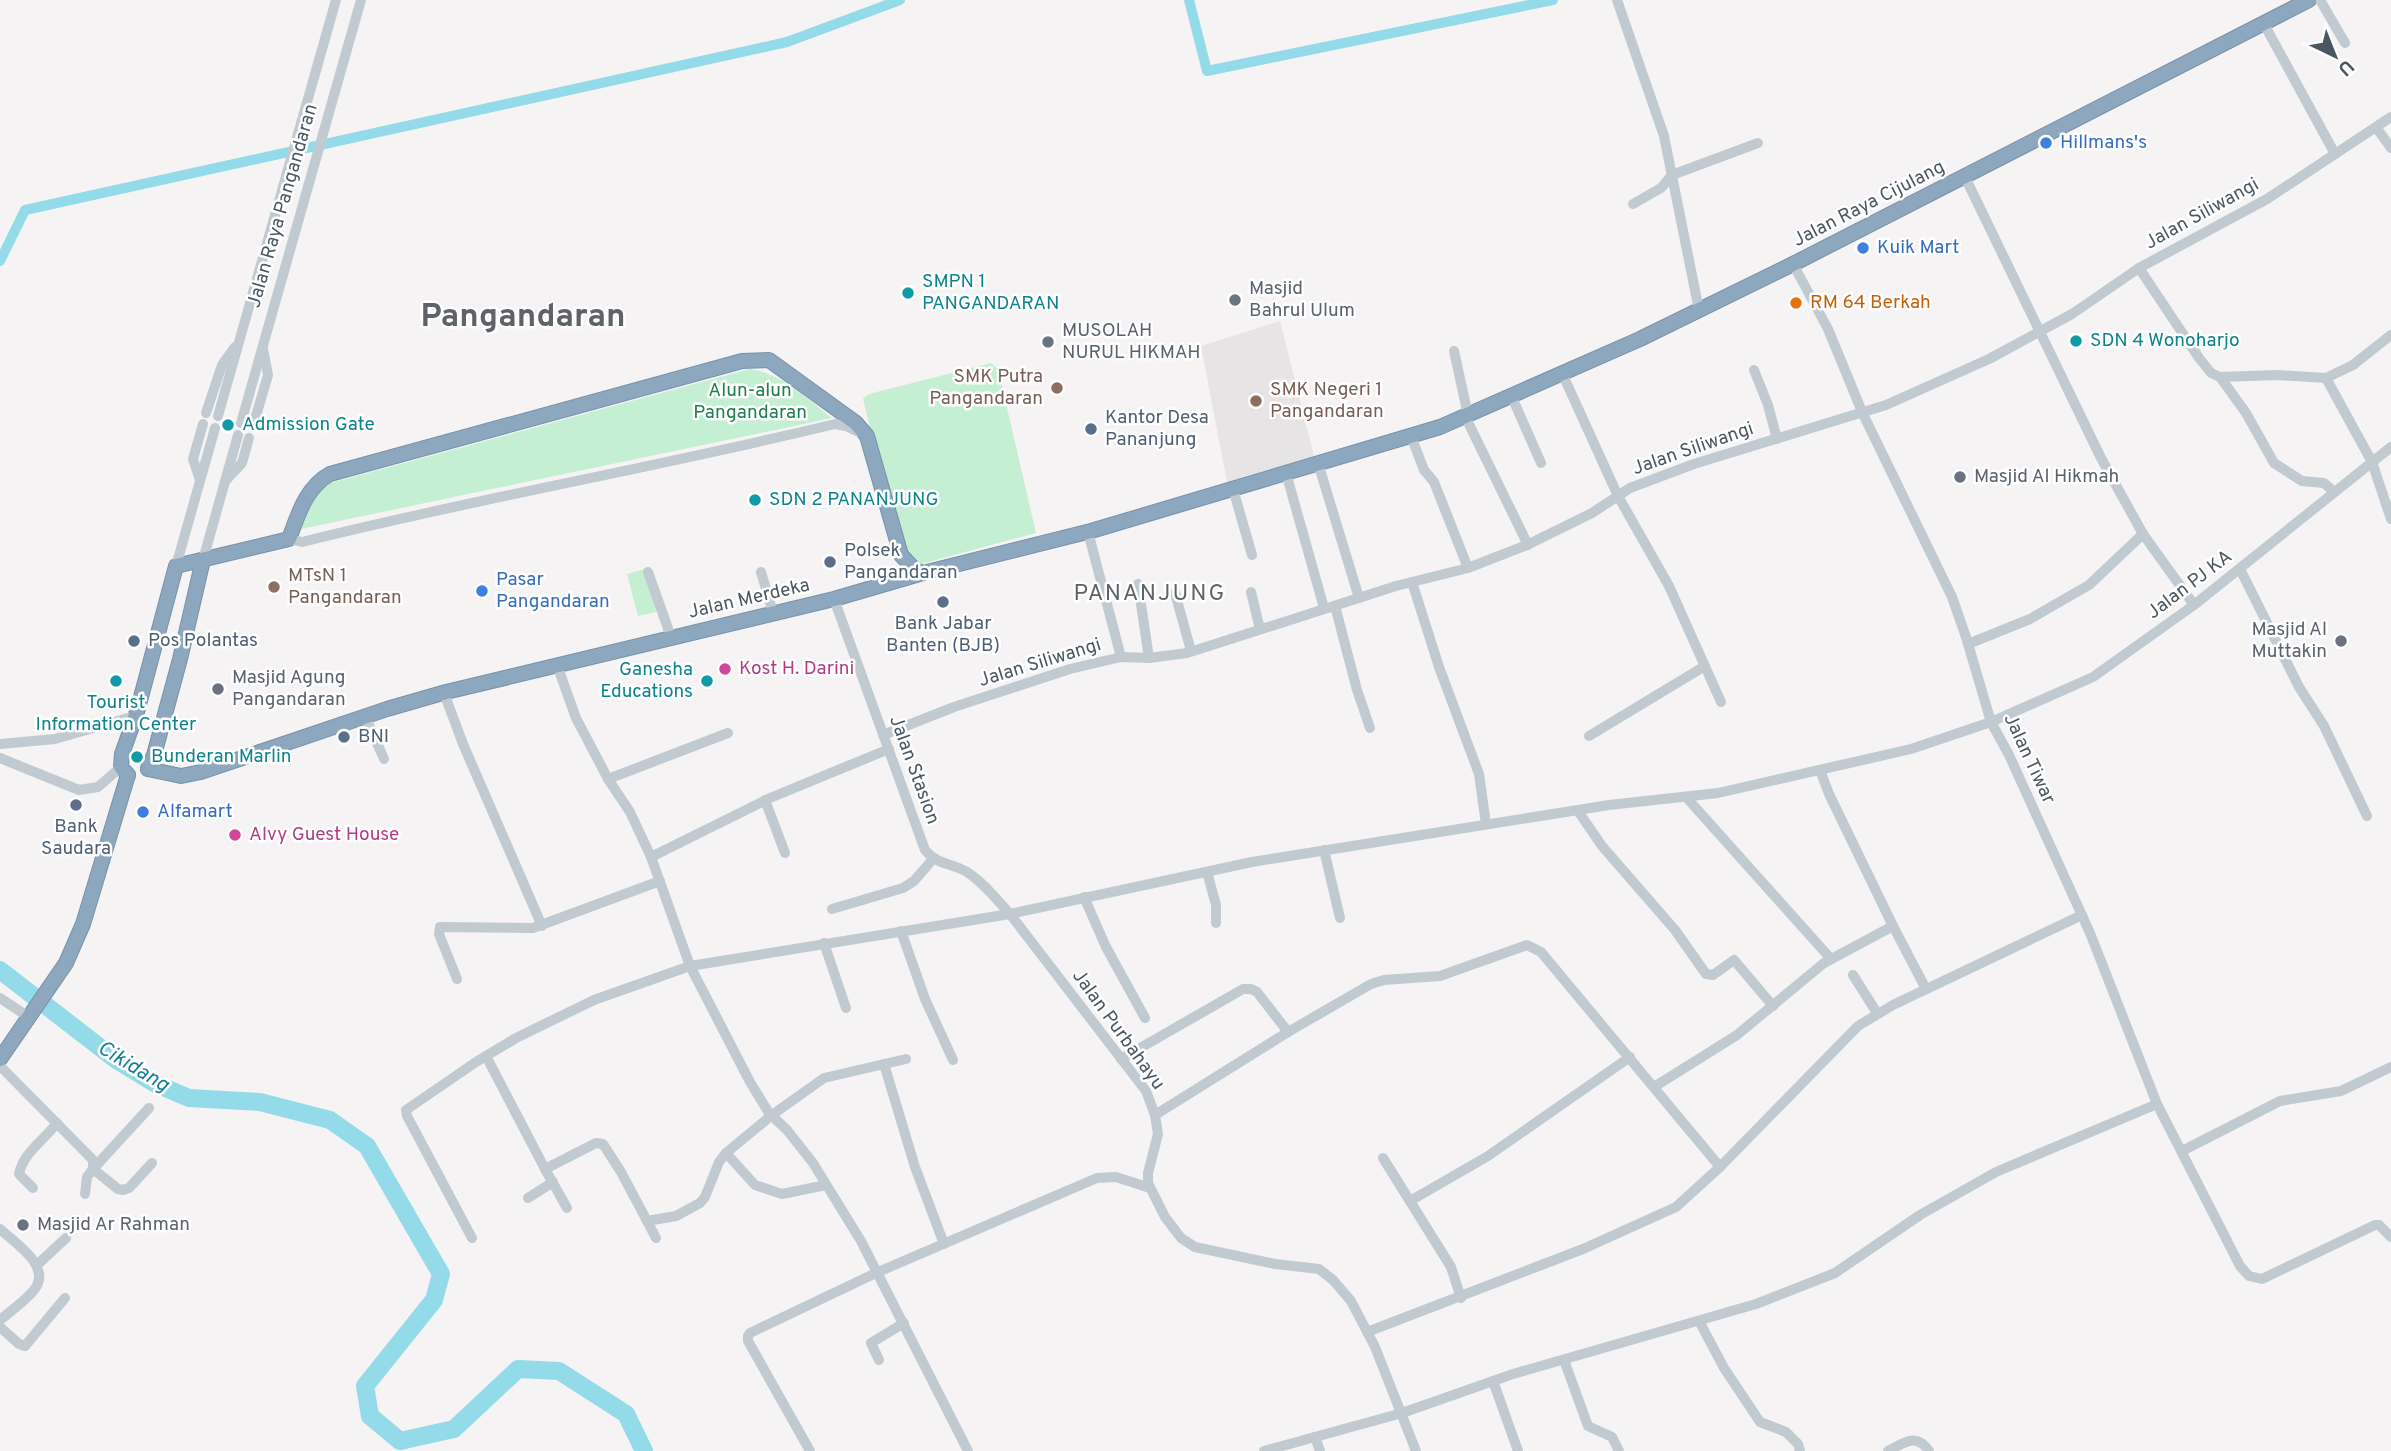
<svg xmlns="http://www.w3.org/2000/svg" width="2391" height="1451" font-family="Overpass,sans-serif">
<style>
.education{fill:#e6e4e5}
.green{fill:#c5efd3}
.lines{fill:none;stroke-linecap:round;stroke-linejoin:round}
.canal{stroke:#94dbe9;stroke-width:10}
.river{stroke:#94dbe9;stroke-width:18}
.highway-casing{stroke:#7892aa;stroke-width:16}
.minor{stroke:#c1cad1;stroke-width:10}
.highway{stroke:#8da7be;stroke-width:14}
.shop-dot{fill:#3f7fe0;stroke:#fff;stroke-width:2.5}
.culture-dot{fill:#0f9aa8;stroke:#fff;stroke-width:2.5}
.worship-dot{fill:#6b7280;stroke:#fff;stroke-width:2.5}
.food-dot{fill:#e8710a;stroke:#fff;stroke-width:2.5}
.education-dot{fill:#8d6e63;stroke:#fff;stroke-width:2.5}
.service-dot{fill:#5c6f8a;stroke:#fff;stroke-width:2.5}
.hotel-dot{fill:#d1479c;stroke:#fff;stroke-width:2.5}
.labels{text-anchor:middle;dominant-baseline:central;stroke-width:5;stroke-linejoin:round;paint-order:stroke}
.shop-label{font-size:19px;fill:#366cbe;stroke:#fff;text-anchor:start}
.street-label{font-size:19px;fill:#4b5760;stroke:#fff}
.culture-label{font-size:19px;fill:#0d838f;stroke:#fff;text-anchor:start}
.worship-label{font-size:19px;fill:#5b616d;stroke:#fff;text-anchor:start}
.food-label{font-size:19px;fill:#c56008;stroke:#fff;text-anchor:start}
.education-label{font-size:19px;fill:#785e54;stroke:#fff;text-anchor:start}
.park-label{font-size:19px;fill:#1c804a;stroke:#fff}
.service-label{font-size:19px;fill:#4e5e75;stroke:#fff;text-anchor:start}
.hotel-label{font-size:19px;fill:#b23c85;stroke:#fff;text-anchor:start}
.water-label{font-size:21px;font-style:italic;fill:#137e94;stroke:#fff}
.quarter-label{font-size:23px;letter-spacing:2px;fill:#5f6367;stroke:#fff}
.town-label{font-size:33px;font-weight:bold;fill:#5f6367;stroke:#fff}
</style>
<rect width="100%" height="100%" fill="#f5f3f3"/>
<!-- education -->
<polygon class="education" points="1280,321 1314,456 1227,482 1201,346"/>
<!-- green -->
<g class="green">
<polygon points="991,363 998,369 1036,533 921,564 911,561 907,555 878,460 863,399 869,394"/>
<path d="M749,369C780,372 809,400 832,418L301,529L317,492L331,483Z"/>
<polygon points="645,569 656,612 638,616 627,574"/>
</g>
<g class="lines">
<!-- canal -->
<g class="canal">
<polyline points="1189,0 1207,71 1553,0"/>
<polyline points="0,261 25,210 787,42 900,0"/>
</g>
<!-- river -->
<polyline class="river" points="0,970 115,1059 156,1084 189,1098 260,1102 330,1120 367,1146 441,1274 434,1300 365,1386 370,1416 400,1441 454,1429 518,1369 559,1371 626,1414 644,1451"/>
<!-- highway casing -->
<g class="highway-casing">
<g id="highway">
<polyline points="148,769 181,776 201,772 387,709 446,692 834,599 923,573 1091,531 1440,427 1640,339 1793,264 2309,0"/>
<polyline points="148,769 154,755 180,659 203,560"/>
<path d="M128,775L121,767L122,754L137,712L176,566L289,539C298,515 306,487 330,474L742,361L769,360L856,423L867,436L901,555L915,570L923,573"/>
<polyline points="0,1059 66,963 83,924 128,775"/>
</g>
</g>
<!-- minor -->
<g class="minor">
<polyline points="1617,0 1664,136 1699,310"/>
<polyline points="2320,0 2345,43"/>
<polyline points="2264,24 2335,154"/>
<polyline points="2376,127 2391,148"/>
<polyline points="1965,177 2101,458 2143,534 2194,605"/>
<polyline points="1633,204 1661,188 1672,175 1758,143"/>
<polyline points="1793,264 1828,329 1863,414 1952,597 1966,637 1991,722 2009,755 2090,933 2157,1104 2240,1266 2249,1276 2262,1279 2375,1225 2379,1225 2391,1237"/>
<polyline points="2139,268 2199,358 2211,373 2220,377 2246,413 2274,463 2302,481 2324,483 2334,492"/>
<polyline points="1454,351 1468,415"/>
<polyline points="1754,370 1768,405 1777,439"/>
<polyline points="1562,373 1618,496 1669,586 1721,702"/>
<polyline points="2220,377 2277,375 2326,378 2353,365 2391,335"/>
<polyline points="2326,378 2372,462 2391,519"/>
<polyline points="1511,395 1541,463"/>
<polyline points="206,413 222,365 235,347"/>
<polyline points="218,416 336,0"/>
<polyline points="1465,416 1528,545"/>
<polyline points="241,423 361,0"/>
<polyline points="253,426 268,375 263,349"/>
<polyline points="1411,436 1424,470 1434,482 1468,568"/>
<polyline points="1318,463 1359,598"/>
<polyline points="1286,473 1324,608"/>
<polyline points="227,479 242,463 249,438"/>
<polyline points="200,480 193,459 203,424"/>
<polyline points="1233,489 1252,555"/>
<polyline points="1088,532 1121,657"/>
<path d="M289,539L302,542C478,498 658,467 835,424L846,426L861,433"/>
<polyline points="203,560 238,435"/>
<polyline points="176,566 215,428"/>
<polyline points="2240,569 2299,687 2324,726 2367,816"/>
<polyline points="648,572 671,637"/>
<polyline points="761,572 773,613"/>
<polyline points="1412,582 1439,667 1479,774 1486,824"/>
<polyline points="1138,584 1149,658"/>
<polyline points="1251,592 1260,629"/>
<polyline points="1175,593 1191,651"/>
<path d="M834,599L925,850C939,866 950,862 967,872C984,883 997,900 1010,914L1146,1091L1155,1115L1158,1134L1148,1173V1183L1165,1217L1181,1238L1195,1247L1275,1264L1319,1269L1333,1280L1351,1301L1375,1347L1416,1451"/>
<polyline points="1335,606 1357,690 1370,728"/>
<polyline points="1968,644 2030,619 2089,585 2143,534"/>
<polyline points="557,665 576,718 608,779 630,812 651,857 690,966 750,1082 769,1113 787,1130 813,1163 861,1241 968,1451"/>
<polyline points="444,693 463,744 542,926"/>
<polyline points="365,716 384,759"/>
<polyline points="883,735 954,707 1070,669 1121,657 1149,658 1187,653 1396,586 1468,568 1527,545 1592,513 1630,488 1694,464 1886,405 1989,359 2072,314 2139,268 2267,199 2391,117"/>
<polyline points="1589,736 1705,666"/>
<polyline points="0,744 55,739 135,716"/>
<polyline points="0,758 79,790 98,787 121,767"/>
<polyline points="608,779 728,733"/>
<polyline points="1686,797 1831,959"/>
<polyline points="765,800 785,853"/>
<polyline points="1578,811 1602,846 1675,930 1706,974 1713,975 1734,960 1773,1006"/>
<polyline points="1324,850 1340,918"/>
<polyline points="651,857 770,798 889,749"/>
<polyline points="1207,872 1216,905 1216,923"/>
<polyline points="1084,897 1106,947 1145,1018"/>
<polyline points="832,909 903,888 914,881 933,859"/>
<polyline points="1893,926 1926,989"/>
<polyline points="901,931 925,999 953,1060"/>
<polyline points="824,943 846,1008"/>
<polyline points="1853,975 1877,1013"/>
<polyline points="457,979 439,934 440,927 533,928 660,881"/>
<polyline points="0,998 30,1018"/>
<polyline points="486,1056 545,1169 596,1143 603,1144 621,1172 656,1238"/>
<polyline points="1121,1059 1243,989 1251,989 1257,992 1288,1032"/>
<polyline points="884,1064 915,1167 944,1244"/>
<polyline points="0,1066 93,1160 93,1169 87,1177 85,1194"/>
<polyline points="1654,1087 1737,1035 1824,963 1893,926 1829,794 1820,770"/>
<polyline points="149,1108 93,1169 118,1189 123,1190 129,1188 152,1163"/>
<polyline points="1155,1115 1288,1032 1371,984 1384,980 1440,976 1527,945 1541,952 1720,1167"/>
<polyline points="2182,1151 2280,1101 2341,1091 2391,1067"/>
<polyline points="726,1153 755,1185 782,1194 826,1185"/>
<polyline points="1383,1158 1451,1267 1461,1298"/>
<polyline points="545,1169 567,1208"/>
<path d="M33,1188L19,1174C23,1153 44,1140 57,1123"/>
<polyline points="528,1198 553,1182"/>
<polyline points="1410,1201 1488,1156 1630,1057"/>
<polyline points="647,1221 676,1216 700,1203 705,1197 719,1162 726,1153 772,1115 824,1078 906,1059"/>
<path d="M0,1229C15,1243 53,1267 34,1290C25,1301 11,1311 0,1320"/>
<polyline points="472,1238 407,1116 406,1110 476,1062 516,1038 594,1000 690,966 1010,914 1252,862 1609,805 1718,793 1911,749 1991,722 2093,677 2194,605 2391,447"/>
<polyline points="37,1265 66,1238"/>
<polyline points="1699,1321 1724,1368 1760,1422 1786,1432 1798,1444 1800,1451"/>
<polyline points="0,1327 19,1344 25,1346 65,1298"/>
<polyline points="1367,1332 1583,1249 1676,1207 1720,1167 1858,1026 1893,1005 2082,915"/>
<polyline points="879,1360 871,1343 904,1323"/>
<polyline points="1564,1360 1588,1426 1612,1437 1619,1451"/>
<polyline points="1493,1381 1518,1451"/>
<polyline points="1315,1437 1320,1451"/>
<polyline points="810,1451 748,1341 748,1336 750,1333 878,1272 1097,1178 1116,1177 1150,1188"/>
<polyline points="1264,1451 1402,1413 1513,1374 1756,1304 1835,1273 1920,1215 1996,1172 2157,1104"/>
<path d="M1888,1451C1904,1443 1916,1432 1929,1451"/>
</g>
<!-- highway -->
<use href="#highway" class="highway"/>
</g>
<!-- markers -->
<g class="shop-dot">
<circle cx="2046" cy="143" r="7"/>
<circle cx="1863" cy="248" r="7"/>
<circle cx="482" cy="591" r="7"/>
<circle cx="143" cy="812" r="7"/>
</g>
<g class="culture-dot">
<circle cx="908" cy="293" r="7"/>
<circle cx="2076" cy="341" r="7"/>
<circle cx="228" cy="425" r="7"/>
<circle cx="755" cy="500" r="7"/>
<circle cx="116" cy="681" r="7"/>
<circle cx="707" cy="681" r="7"/>
<circle cx="137" cy="757" r="7"/>
</g>
<g class="worship-dot">
<circle cx="1235" cy="300" r="7"/>
<circle cx="1048" cy="342" r="7"/>
<circle cx="1960" cy="477" r="7"/>
<circle cx="2341" cy="641" r="7"/>
<circle cx="218" cy="689" r="7"/>
<circle cx="23" cy="1225" r="7"/>
</g>
<circle class="food-dot" cx="1796" cy="303" r="7"/>
<g class="education-dot">
<circle cx="1057" cy="388" r="7"/>
<circle cx="1256" cy="401" r="7"/>
<circle cx="274" cy="587" r="7"/>
</g>
<g class="service-dot">
<circle cx="1091" cy="429" r="7"/>
<circle cx="830" cy="562" r="7"/>
<circle cx="943" cy="602" r="7"/>
<circle cx="134" cy="641" r="7"/>
<circle cx="344" cy="737" r="7"/>
<circle cx="76" cy="805" r="7"/>
</g>
<g class="hotel-dot">
<circle cx="725" cy="669" r="7"/>
<circle cx="235" cy="835" r="7"/>
</g>
<g class="labels">
<!-- shop labels -->
<g class="shop-label">
<text x="2060" y="143">Hillmans's</text>
<text x="1877" y="248">Kuik Mart</text>
<text x="496" y="580">Pasar<tspan x="496" dy="22">Pangandaran</tspan></text>
<text x="157" y="812">Alfamart</text>
</g>
<!-- street labels -->
<g class="street-label">
<text transform="translate(1869 204) rotate(-27)">Jalan Raya Cijulang</text>
<text transform="translate(283 206) rotate(-74)">Jalan Raya Pangandaran</text>
<text transform="translate(2202 214) rotate(-29)">Jalan Siliwangi</text>
<text transform="translate(1693 449) rotate(-19)">Jalan Siliwangi</text>
<text transform="translate(2190 585) rotate(-37)">Jalan PJ KA</text>
<text transform="translate(749 599) rotate(-13)">Jalan Merdeka</text>
<text transform="translate(1040 663) rotate(-17)">Jalan Siliwangi</text>
<text transform="translate(2029 759) rotate(65)">Jalan Tiwar</text>
<text transform="translate(914 770) rotate(70)">Jalan Stasion</text>
<text transform="translate(1118 1030) rotate(54)">Jalan Purbahayu</text>
</g>
<!-- culture labels -->
<g class="culture-label">
<text x="922" y="282">SMPN 1<tspan x="922" dy="22">PANGANDARAN</tspan></text>
<text x="2090" y="341">SDN 4 Wonoharjo</text>
<text x="242" y="425">Admission Gate</text>
<text x="769" y="500">SDN 2 PANANJUNG</text>
<text x="693" y="670" text-anchor="end">Ganesha<tspan x="693" dy="22">Educations</tspan></text>
<text x="116" y="703" text-anchor="middle">Tourist<tspan x="116" dy="22">Information Center</tspan></text>
<text x="151" y="757">Bunderan Marlin</text>
</g>
<!-- worship labels -->
<g class="worship-label">
<text x="1249" y="289">Masjid<tspan x="1249" dy="22">Bahrul Ulum</tspan></text>
<text x="1062" y="331">MUSOLAH<tspan x="1062" dy="22">NURUL HIKMAH</tspan></text>
<text x="1974" y="477">Masjid Al Hikmah</text>
<text x="2327" y="630" text-anchor="end">Masjid Al<tspan x="2327" dy="22">Muttakin</tspan></text>
<text x="232" y="678">Masjid Agung<tspan x="232" dy="22">Pangandaran</tspan></text>
<text x="37" y="1225">Masjid Ar Rahman</text>
</g>
<!-- food labels -->
<g class="food-label">
<text x="1810" y="303">RM 64 Berkah</text>
</g>
<!-- education labels -->
<g class="education-label">
<text x="1043" y="377" text-anchor="end">SMK Putra<tspan x="1043" dy="22">Pangandaran</tspan></text>
<text x="1270" y="390">SMK Negeri 1<tspan x="1270" dy="22">Pangandaran</tspan></text>
<text x="288" y="576">MTsN 1<tspan x="288" dy="22">Pangandaran</tspan></text>
</g>
<!-- park labels -->
<g class="park-label">
<text x="750" y="391">Alun-alun<tspan x="750" dy="22">Pangandaran</tspan></text>
</g>
<!-- service labels -->
<g class="service-label">
<text x="1105" y="418">Kantor Desa<tspan x="1105" dy="22">Pananjung</tspan></text>
<text x="844" y="551">Polsek<tspan x="844" dy="22">Pangandaran</tspan></text>
<text x="943" y="624" text-anchor="middle">Bank Jabar<tspan x="943" dy="22">Banten (BJB)</tspan></text>
<text x="148" y="641">Pos Polantas</text>
<text x="358" y="737">BNI</text>
<text x="76" y="827" text-anchor="middle">Bank<tspan x="76" dy="22">Saudara</tspan></text>
</g>
<!-- hotel labels -->
<g class="hotel-label">
<text x="739" y="669">Kost H. Darini</text>
<text x="249" y="835">Alvy Guest House</text>
</g>
<!-- water labels -->
<g class="water-label">
<text transform="translate(133 1067) rotate(31)">Cikidang</text>
</g>
<!-- quarter labels -->
<g class="quarter-label">
<text x="1150" y="594">PANANJUNG</text>
</g>
<!-- town labels -->
<g class="town-label">
<text x="523" y="318">Pangandaran</text>
</g>
</g>
<!-- north arrow -->
<g transform="translate(2335 56) rotate(137)" stroke="#ffffff" stroke-width="5" paint-order="stroke">
<path d="M0-5L12 26L0 18L-12 26Z" fill="#4b5760"/>
<text y="-10" font-size="19" font-weight="bold" text-anchor="middle" fill="#4b5760">U</text>
</g>
</svg>
